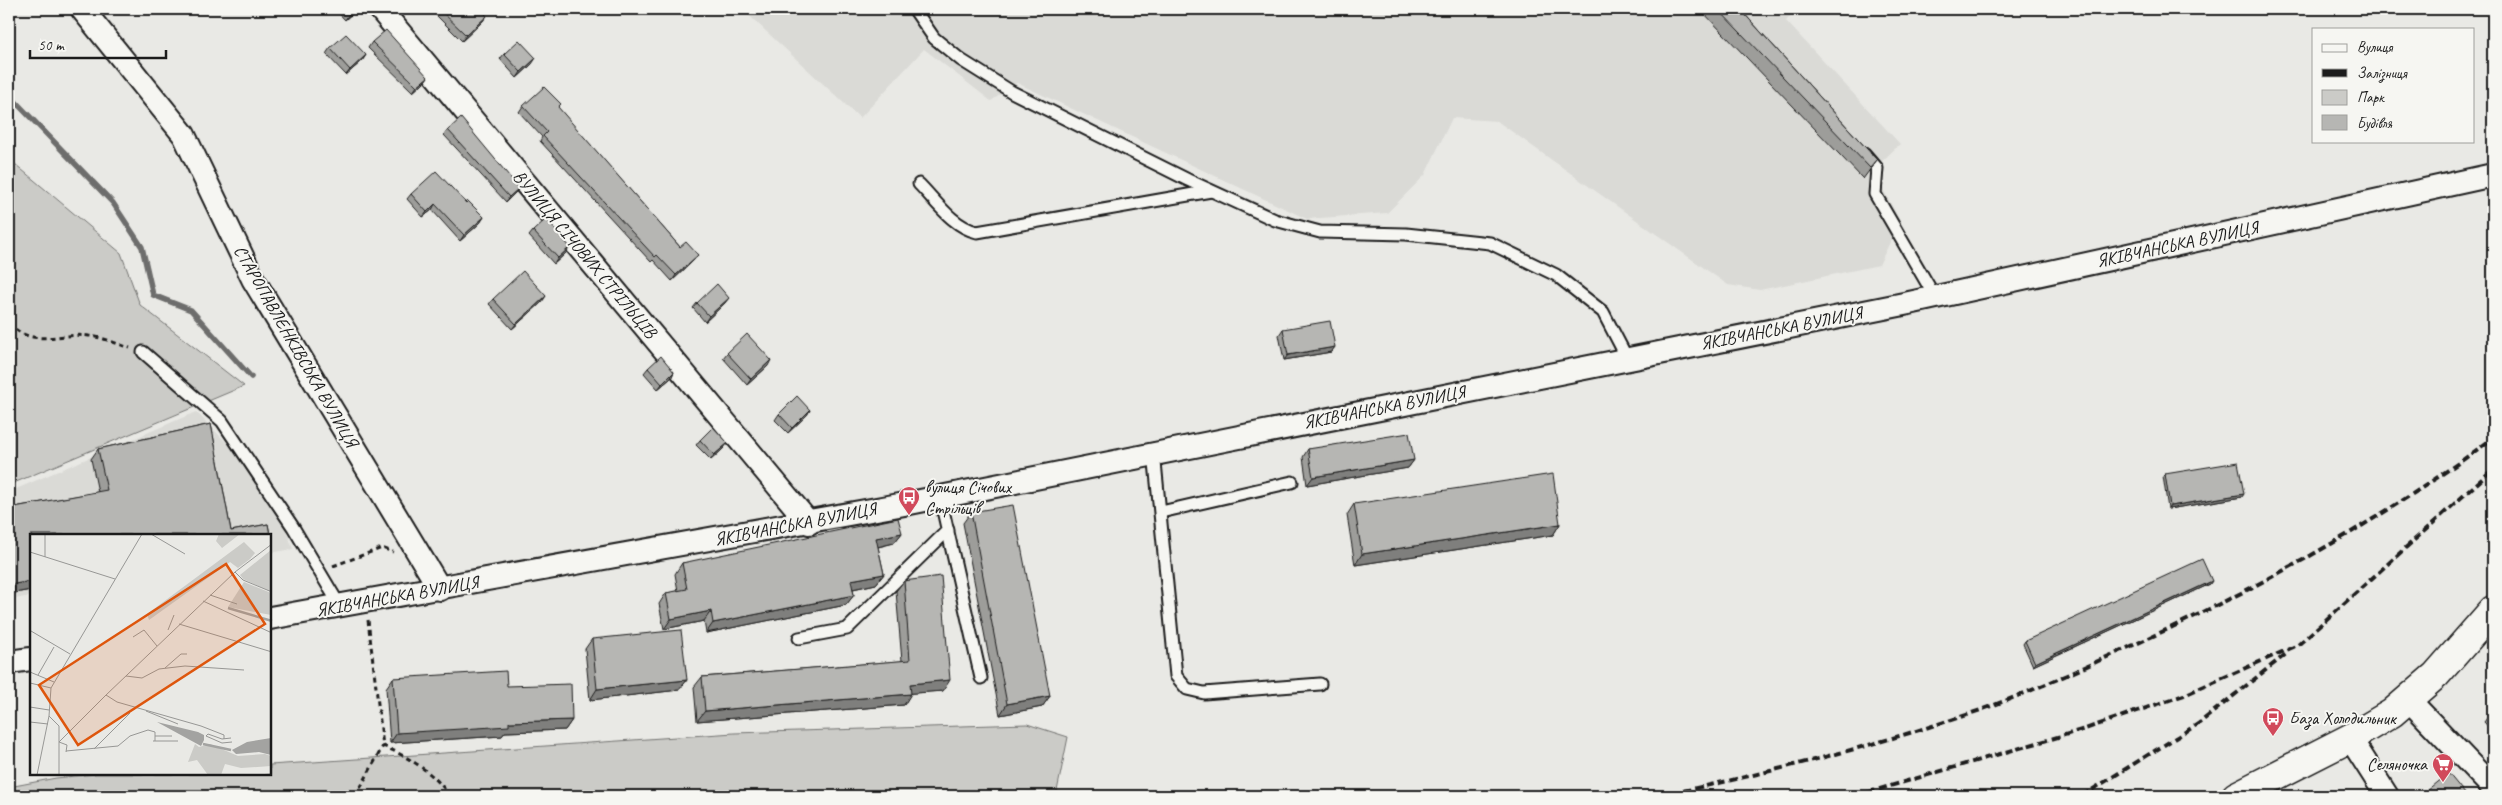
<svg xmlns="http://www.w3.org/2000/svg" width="2502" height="805" font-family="Caveat,sans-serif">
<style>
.built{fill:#dadad6}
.green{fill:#cbcbc7;stroke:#747472}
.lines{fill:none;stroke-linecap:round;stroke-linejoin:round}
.stream{stroke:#6d6d6c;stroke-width:5.5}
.lane-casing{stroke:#1c1c1c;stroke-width:15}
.street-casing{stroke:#1c1c1c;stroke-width:26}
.primary-casing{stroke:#1c1c1c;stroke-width:31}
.path{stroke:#1c1c1c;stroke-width:3;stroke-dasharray:5 4;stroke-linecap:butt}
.lane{stroke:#f6f6f2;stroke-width:11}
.street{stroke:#f6f6f2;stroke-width:22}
.primary{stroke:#f6f6f2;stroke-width:28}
.rail{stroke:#1c1c1c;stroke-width:4;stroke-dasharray:8 4;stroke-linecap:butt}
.wall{fill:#9d9d9a;stroke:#1c1c1c}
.shaded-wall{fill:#7f7f7d;stroke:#1c1c1c}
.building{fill:#b6b6b3;stroke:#1c1c1c}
.labels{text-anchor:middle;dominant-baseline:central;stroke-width:4;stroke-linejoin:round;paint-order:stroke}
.street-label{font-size:18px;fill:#1c1c1c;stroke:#f6f6f2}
.poi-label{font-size:18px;fill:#1c1c1c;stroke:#f6f6f2;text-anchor:start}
.inset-river{fill:none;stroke:#a3a3a1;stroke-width:2.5}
.inset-road{fill:none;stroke:#979795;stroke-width:1}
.view{fill:#de560d;fill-opacity:0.15;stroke:#de560d;stroke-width:2.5}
.inset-edge{fill:none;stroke:#1c1c1c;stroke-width:2.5}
</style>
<rect width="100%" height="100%" fill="#e9e9e5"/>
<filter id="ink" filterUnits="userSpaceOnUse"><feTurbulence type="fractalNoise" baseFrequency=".02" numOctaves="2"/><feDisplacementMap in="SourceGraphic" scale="10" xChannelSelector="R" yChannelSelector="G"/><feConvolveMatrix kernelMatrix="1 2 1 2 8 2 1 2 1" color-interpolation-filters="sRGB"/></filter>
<g filter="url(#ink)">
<!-- built -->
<g class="built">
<polygon points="742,9 1797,9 1786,21 1900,144 1878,165 1884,191 1906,232 1891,240 1879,265 1760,290 1728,285 1497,121 1452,118 1425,175 1387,213 1307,219 1017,83 991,101 924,49 860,118"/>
<polygon points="196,412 238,454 283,522 293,549 270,553 270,535 31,535 31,596 9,600 9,492"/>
</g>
<!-- green -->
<g class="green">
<polygon points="9,159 121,253 140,305 244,386 9,485"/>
<polygon points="1027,724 1068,737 1056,796 9,796 9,787 56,778 96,774 270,774 270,765 734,733"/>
</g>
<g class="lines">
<!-- stream -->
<polyline class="stream" points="9,95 113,203 142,247 153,295 191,310 251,377"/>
<!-- lane casing -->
<g class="lane-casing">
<g id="lane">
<polyline points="914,9 934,38 961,60 1012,92 1188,180 1275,220 1320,232 1406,234 1490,243 1556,275 1603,312 1627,358"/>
<polyline points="1864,153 1877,168 1875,194 1935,297"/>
<path d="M919,184C936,201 953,227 977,232L1211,191"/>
<polyline points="143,352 222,421 293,527 340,606"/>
<polyline points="1154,452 1176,676 1187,689 1204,693 1320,684"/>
<polyline points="940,497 981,678"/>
<polyline points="1161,512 1292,482"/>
<polyline points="799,638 847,629 948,530"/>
</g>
</g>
<!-- street casing -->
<g class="street-casing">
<g id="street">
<polyline points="82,9 184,135 253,279 440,589"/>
<polyline points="380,9 809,523"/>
<polyline points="270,618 910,503 1909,303 2493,175"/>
<polyline points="9,662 31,659"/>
<polyline points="2409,700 2493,788"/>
<polyline points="2350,738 2387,796"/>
</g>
</g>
<!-- primary casing -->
<g class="primary-casing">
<polyline id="primary" points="2236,796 2350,738 2392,713 2436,675 2493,610"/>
</g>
<!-- path -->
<g class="path">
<path d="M9,323C31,349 61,332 89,336C103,337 117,344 130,348"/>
<polyline points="333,566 382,548 393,552"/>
<path d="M368,620L383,746C409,757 434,773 450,796"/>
<polyline points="356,796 383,746"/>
</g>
<!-- lane -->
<use href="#lane" class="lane"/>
<!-- street -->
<use href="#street" class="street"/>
<!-- primary -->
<use href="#primary" class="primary"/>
<!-- rail -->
<g class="rail">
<path d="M1659,796C1760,775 1859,750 1957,718C2016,699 2071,673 2127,648C2255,590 2380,522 2493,438"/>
<polyline points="1856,796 2085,729 2184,695 2298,645 2493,469"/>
<polyline points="2082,796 2198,724 2286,654"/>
</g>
</g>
<!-- wall -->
<g class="wall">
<polygon points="335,9 357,9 345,20"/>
<polygon points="430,9 481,9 483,21 462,41"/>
<polygon points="1700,9 1740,9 1877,160 1863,179"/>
<polygon points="372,42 428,77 424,82 413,92 368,48"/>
<polygon points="330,48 366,55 362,61 346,75 326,54"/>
<polygon points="504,54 532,64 517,78 500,59"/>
<polygon points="523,106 558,108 680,247 694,260 672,281 653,260 651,262 540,141 542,137 519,112"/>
<polygon points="448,130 519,188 516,192 506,202 444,135"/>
<polygon points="411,194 466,203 484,217 480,223 460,241 432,210 423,217 407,199"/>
<polygon points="533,231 566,253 554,264 529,236"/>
<polygon points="493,299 542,302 512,329 489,304"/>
<polygon points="697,303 725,303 705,322 693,308"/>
<polygon points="1283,329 1335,347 1331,352 1284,360 1279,335"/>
<polygon points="727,353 768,366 747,385 723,358"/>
<polygon points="648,368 674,372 671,378 658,389 644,373"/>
<polygon points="810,410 807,415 788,433 775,420 779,414"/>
<polygon points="211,424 231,531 268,524 270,535 31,535 31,590 9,594 9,508 98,492 91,459 98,449"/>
<polygon points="700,440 724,448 711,460 696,445"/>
<polygon points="1308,449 1414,460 1408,468 1307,485 1303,457"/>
<polygon points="2165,474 2242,497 2168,509 2163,476"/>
<polygon points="1354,504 1560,524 1553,535 1355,565 1347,515"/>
<polygon points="971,512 1050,696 1042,707 1000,715 963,523"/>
<polygon points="902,533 894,543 878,547 884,574 876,584 853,589 854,595 846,605 706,633 704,621 664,629 659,604 666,593 678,591 675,574 682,563"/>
<polygon points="904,581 943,691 911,693 904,705 697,721 694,687 702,677 902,661 896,591"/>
<polygon points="2210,584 2033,666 2023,644 2025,641"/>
<polygon points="592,639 687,680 679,690 590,700 585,649"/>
<polygon points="393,678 507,686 572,720 565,730 505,732 502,736 390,743 386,688"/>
<polygon points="2493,711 2493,732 2484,722 2490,714"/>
</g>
<!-- shaded-wall -->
<g class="shaded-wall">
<polygon points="355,9 357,9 345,20 349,14"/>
<polygon points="487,16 483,21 462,41 466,35"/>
<polygon points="366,55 362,61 346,75 350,70"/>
<polygon points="536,58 532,64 517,78 521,72"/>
<polygon points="428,77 424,82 413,92 417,86"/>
<polygon points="519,188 516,192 506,202 509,197"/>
<polygon points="435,204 432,210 423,217 427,212"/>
<polygon points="484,217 480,223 460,241 464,235"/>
<polygon points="570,247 566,253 554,264 558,258"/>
<polygon points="698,255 694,260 672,281 676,275"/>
<polygon points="546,296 542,302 512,329 516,324"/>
<polygon points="729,298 725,303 705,322 709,316"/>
<polygon points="1335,347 1331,352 1284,360 1288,355"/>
<polygon points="771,360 768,366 747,385 751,379"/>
<polygon points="674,372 671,378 658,389 662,384"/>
<polygon points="810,410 807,415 788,433 792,428"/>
<polygon points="728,443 724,448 711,460 714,455"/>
<polygon points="1414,460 1408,468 1307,485 1313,477"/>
<polygon points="2244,494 2242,497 2168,509 2170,506"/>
<polygon points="1560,524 1553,535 1355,565 1362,554"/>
<polygon points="902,533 894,543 869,549 876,538"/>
<polygon points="884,574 876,584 843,591 851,580"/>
<polygon points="31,581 31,590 9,594 9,585"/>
<polygon points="2212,581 2210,584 2033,666 2035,663"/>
<polygon points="854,595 846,605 706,633 713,623"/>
<polygon points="711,611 704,621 664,629 671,619"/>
<polygon points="687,680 679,690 590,700 597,689"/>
<polygon points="950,680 943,691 903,694 910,684"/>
<polygon points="911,694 904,705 697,721 705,711"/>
<polygon points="1050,696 1042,707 1000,715 1007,704"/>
<polygon points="572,720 565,730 505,732 502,736 390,743 397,733 509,722"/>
</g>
<!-- building -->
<g class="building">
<polygon points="344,9 355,9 349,14"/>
<polygon points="439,9 481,9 487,16 466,35"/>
<polygon points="1718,9 1740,9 1877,160 1870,168"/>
<polygon points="386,30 428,77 417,86 372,42"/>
<polygon points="346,34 366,55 350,70 330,48"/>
<polygon points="519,40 536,58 521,72 504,54"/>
<polygon points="544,87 561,104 558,107 680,247 686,242 698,255 676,275 657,255 655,257 543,136 547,132 523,106"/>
<polygon points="461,118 519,188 509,197 448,130"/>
<polygon points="436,171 466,203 468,201 484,217 464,235 435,204 427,212 411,194"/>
<polygon points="546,219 570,247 558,258 533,231"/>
<polygon points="523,271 546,296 516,324 493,299"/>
<polygon points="717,284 729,298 709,316 697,303"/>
<polygon points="1330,321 1335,347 1288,355 1283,329"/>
<polygon points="747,334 771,360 751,379 727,353"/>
<polygon points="661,356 674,372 662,384 648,368"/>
<polygon points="797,396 810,410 792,428 779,414"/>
<polygon points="211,424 231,531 268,524 270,535 31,535 31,581 9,585 9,508 107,490 98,449"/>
<polygon points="713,427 728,443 714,455 700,440"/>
<polygon points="1409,433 1414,460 1313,477 1308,449"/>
<polygon points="2238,462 2244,494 2170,506 2165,474"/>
<polygon points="1553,474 1560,524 1362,554 1354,504"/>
<polygon points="1013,505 1050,696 1007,704 971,512"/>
<polygon points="898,518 902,533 876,538 884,574 851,580 854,595 713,623 711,611 671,619 666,593 687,589 682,563"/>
<polygon points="2202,559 2212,581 2035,663 2025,641"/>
<polygon points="941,576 950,680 910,684 911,694 705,711 702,677 910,660 904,581"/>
<polygon points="681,630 687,680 597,689 592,639"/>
<polygon points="506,671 507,686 571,684 572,720 509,722 509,726 397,733 393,678"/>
<polygon points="2493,711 2493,718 2490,714"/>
<polygon points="2448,773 2466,795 2465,796 2420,796"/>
</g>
</g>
<!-- icons -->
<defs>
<g id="bus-pin" transform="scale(1.125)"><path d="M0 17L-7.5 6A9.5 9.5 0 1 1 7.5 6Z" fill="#d1495b" stroke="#f6f6f2"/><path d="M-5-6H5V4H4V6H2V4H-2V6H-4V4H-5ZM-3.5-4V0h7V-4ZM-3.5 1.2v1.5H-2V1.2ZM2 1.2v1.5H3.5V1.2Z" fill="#fff"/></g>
<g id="supermarket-pin" transform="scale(1.125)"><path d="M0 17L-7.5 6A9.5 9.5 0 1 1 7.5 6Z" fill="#d1495b" stroke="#f6f6f2"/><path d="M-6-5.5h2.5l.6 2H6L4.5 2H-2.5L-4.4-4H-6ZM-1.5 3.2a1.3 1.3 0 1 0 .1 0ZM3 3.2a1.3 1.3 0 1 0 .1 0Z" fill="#fff"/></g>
</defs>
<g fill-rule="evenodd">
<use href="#bus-pin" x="909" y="497"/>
<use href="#bus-pin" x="2273" y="718"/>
<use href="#supermarket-pin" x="2443" y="764"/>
</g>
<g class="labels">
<!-- street labels -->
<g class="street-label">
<text transform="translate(2177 244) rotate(-12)">ЯКІВЧАНСЬКА ВУЛИЦЯ</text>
<text transform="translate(585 254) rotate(50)">ВУЛИЦЯ СІЧОВИХ СТРІЛЬЦІВ</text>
<text transform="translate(1781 328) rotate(-11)">ЯКІВЧАНСЬКА ВУЛИЦЯ</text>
<text transform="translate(296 346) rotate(60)">СТАРОПАВЛЕНКІВСЬКА ВУЛИЦЯ</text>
<text transform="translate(1384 407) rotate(-11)">ЯКІВЧАНСЬКА ВУЛИЦЯ</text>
<text transform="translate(795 524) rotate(-11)">ЯКІВЧАНСЬКА ВУЛИЦЯ</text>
<text transform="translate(397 596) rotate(-10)">ЯКІВЧАНСЬКА ВУЛИЦЯ</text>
</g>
<!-- poi labels -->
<g class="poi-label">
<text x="925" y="487">вулиця Січових<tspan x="925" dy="21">Стрільців</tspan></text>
<text x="2289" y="718">База Холодильник</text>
<text x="2427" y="764" text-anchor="end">Селяночка</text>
</g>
</g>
<!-- overview -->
<g transform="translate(30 534)">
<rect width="241" height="241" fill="#e9e9e5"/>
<path d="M189,0H210L192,14L186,7ZM214,8L225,19L220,25L208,34L200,28L119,86L117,80ZM241,16V58L213,45L210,41ZM214,48L241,59V81L198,73ZM165,210L169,213L180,210L208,222L235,220L241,222V232L211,234L195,230L191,241H178L167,226L158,228Z" fill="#cbcbc7"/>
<path d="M127,188L168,198L174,201V206L171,212ZM241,204V221L229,218L206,220L202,216L217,208Z" fill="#a3a3a1"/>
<path class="inset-river" d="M198,74L242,87M173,210L201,216"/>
<path class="inset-road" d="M15,0V23M121,0L155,20M0,18L85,45M205,38L213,46L242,58M180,61L207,70M173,67L242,99M149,90L242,118M138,96L144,81M1,97L40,120M103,103L114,96L127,112M135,134L151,120H157M0,138L24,148M8,141L24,113M96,142L112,144L129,135L155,132L214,136M0,149L21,154M76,161L87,168L171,192L194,201V205M0,173L19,176M116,177L148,190M0,188L18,190M125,202H142M201,204L192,205L178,200L176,202L192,209L202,208M123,207H148M64,215L100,179M36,217L88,212L100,202L118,196L125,198V207M36,218L37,211L29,208L76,161L205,38L242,10M7,241L19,182M29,241V192L19,182L21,154L112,0M227,241L242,240"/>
<path class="view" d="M196,30L235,90L48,211L9,151Z"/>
<rect width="241" height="241" class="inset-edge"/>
</g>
<!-- margin -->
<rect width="2502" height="805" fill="none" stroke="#f6f6f2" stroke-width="30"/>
<rect x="15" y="15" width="2472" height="775" fill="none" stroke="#1c1c1c" stroke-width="2" filter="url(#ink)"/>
<!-- legend -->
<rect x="2312" y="28" width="162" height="115" fill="#f6f6f2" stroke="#9f9f9c"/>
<rect x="2322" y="44" width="25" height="8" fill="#f6f6f2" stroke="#9f9f9c"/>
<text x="2357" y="52" font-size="15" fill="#1c1c1c">Вулиця</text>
<rect x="2322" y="69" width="25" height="8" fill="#1c1c1c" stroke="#9f9f9c"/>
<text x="2357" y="78" font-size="15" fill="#1c1c1c">Залізниця</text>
<rect x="2322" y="90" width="25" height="15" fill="#cbcbc7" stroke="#9f9f9c"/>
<text x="2357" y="102" font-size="15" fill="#1c1c1c">Парк</text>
<rect x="2322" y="115" width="25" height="15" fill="#b6b6b3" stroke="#9f9f9c"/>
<text x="2357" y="128" font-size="15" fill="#1c1c1c">Будівля</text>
<!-- scale -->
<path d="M30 50v8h136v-8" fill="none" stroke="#1c1c1c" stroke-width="2.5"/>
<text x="38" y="50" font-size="15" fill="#1c1c1c" stroke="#f6f6f2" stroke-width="4" paint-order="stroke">50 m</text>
</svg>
